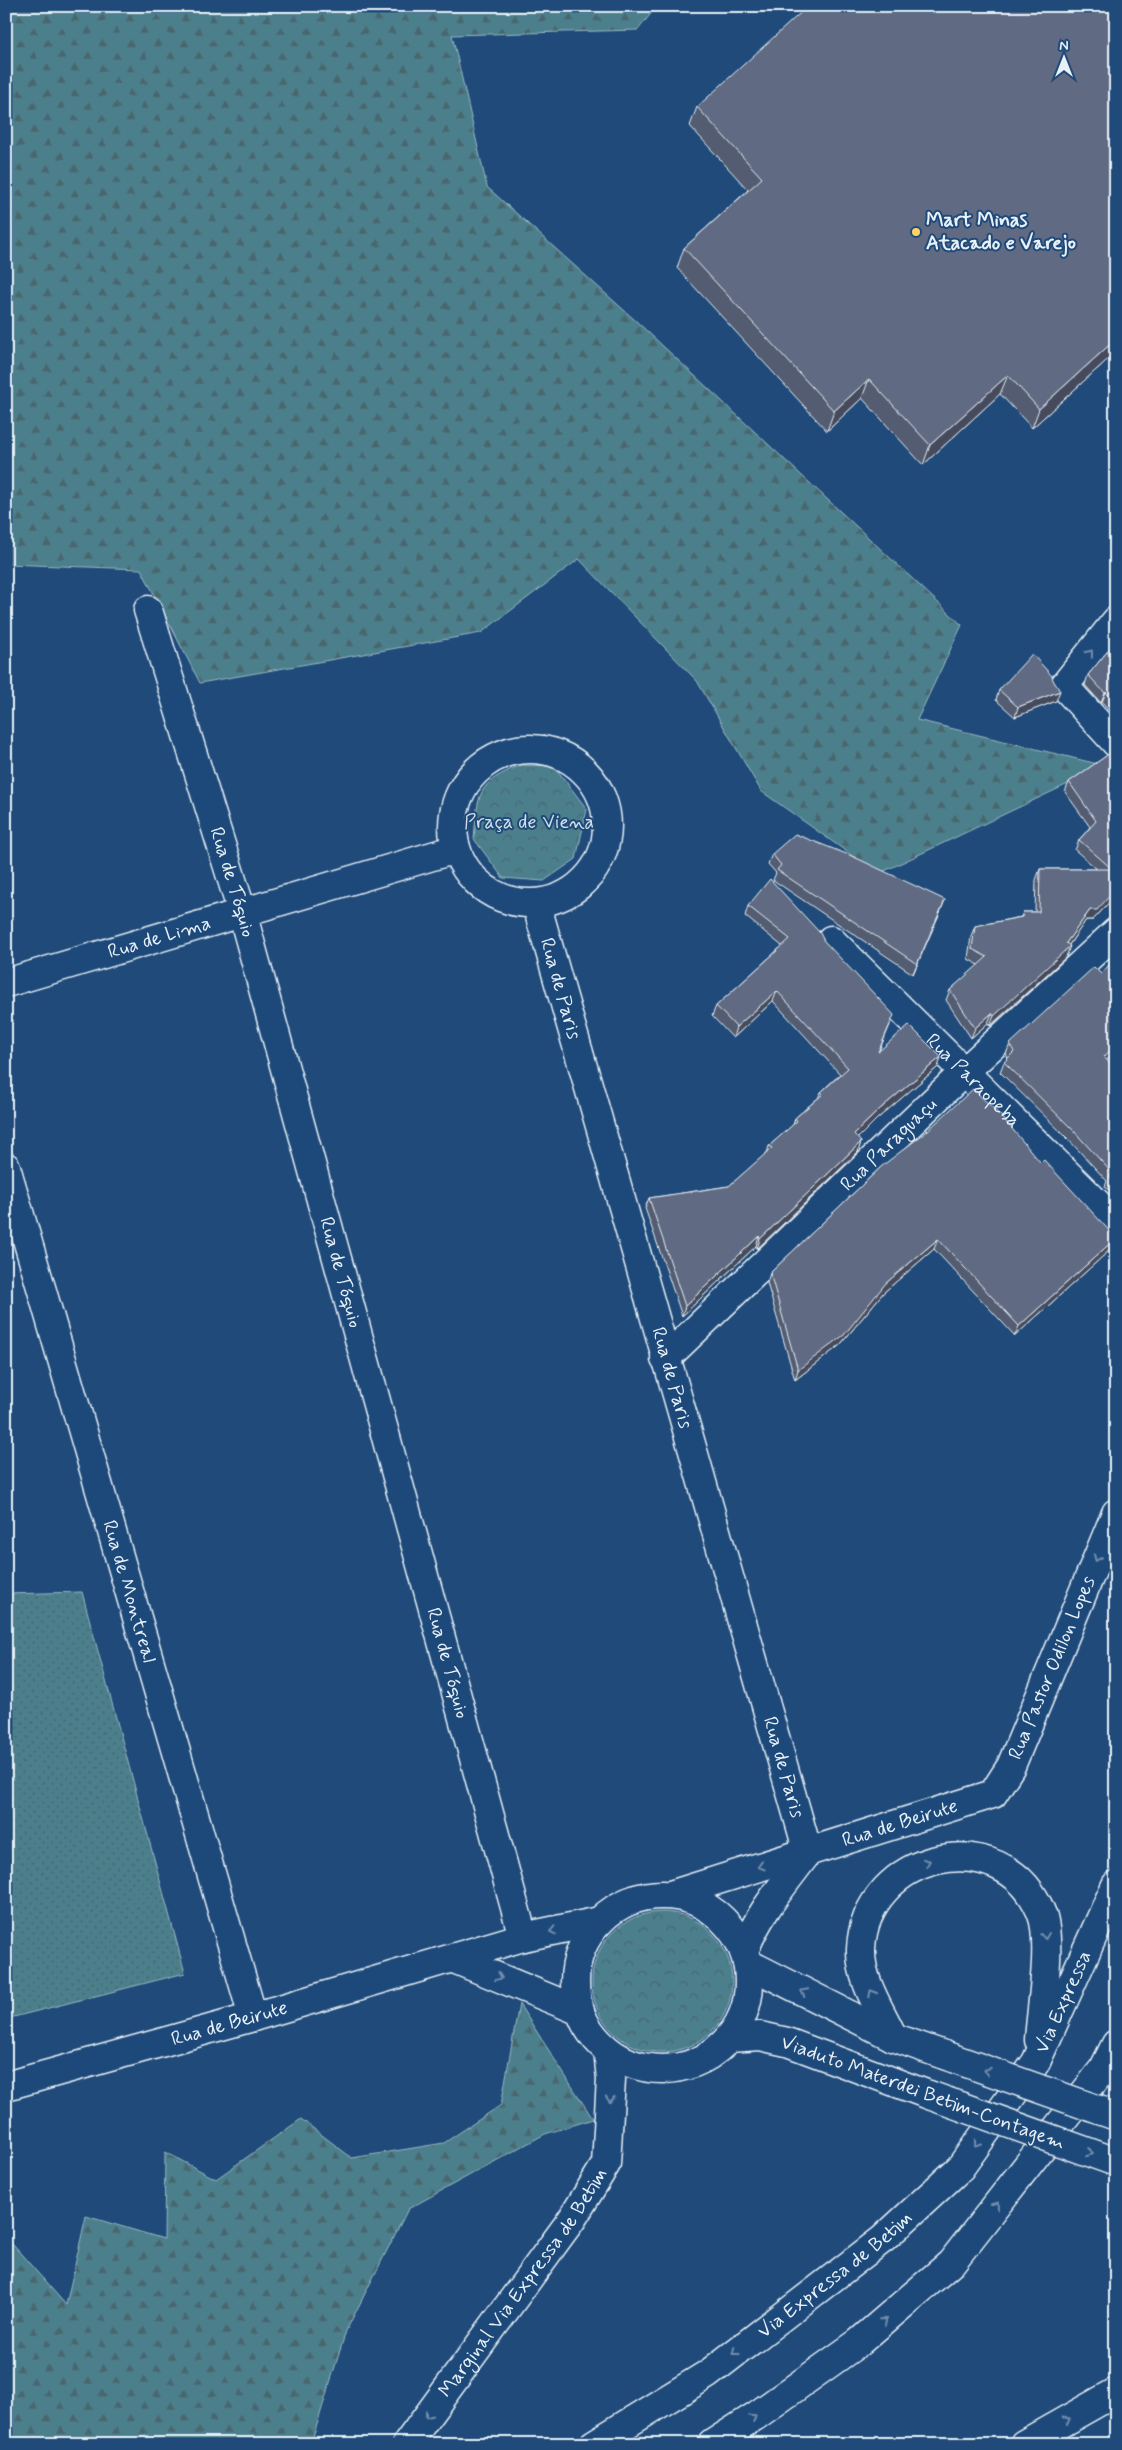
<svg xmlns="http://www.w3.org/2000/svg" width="1122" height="2450" font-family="Mynerve,sans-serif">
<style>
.grass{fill:url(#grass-dots);stroke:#9ab8c2}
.forest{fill:url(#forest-firs);stroke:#9ab8c2}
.park{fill:url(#park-crowns);stroke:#9ab8c2}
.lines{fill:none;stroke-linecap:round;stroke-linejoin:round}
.minor-casing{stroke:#e8f1f8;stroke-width:31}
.highway-casing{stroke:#e8f1f8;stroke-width:31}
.minor{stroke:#1f4a7a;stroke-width:28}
.highway{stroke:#1f4a7a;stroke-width:28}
.minor-bridge-casing{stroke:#e8f1f8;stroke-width:31;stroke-linecap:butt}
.minor-bridge{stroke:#1f4a7a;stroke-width:28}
.wall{fill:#535c70;stroke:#e8f1f8}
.shaded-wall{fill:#444b5b;stroke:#e8f1f8}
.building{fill:#616b82;stroke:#e8f1f8}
.oneway{stroke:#6f8dac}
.poi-dot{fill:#ffd166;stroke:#1f4a7a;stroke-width:2}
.labels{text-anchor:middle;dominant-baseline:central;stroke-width:4;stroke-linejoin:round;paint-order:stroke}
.poi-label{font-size:20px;font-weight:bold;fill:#e8f1f8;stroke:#1f4a7a;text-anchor:start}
.park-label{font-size:20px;fill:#d1e0e8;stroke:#1f4a7a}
.street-label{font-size:20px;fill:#e8f1f8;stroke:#1f4a7a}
</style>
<defs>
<pattern id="grass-dots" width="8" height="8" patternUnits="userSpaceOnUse" patternTransform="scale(1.25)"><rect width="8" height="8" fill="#4c7f8c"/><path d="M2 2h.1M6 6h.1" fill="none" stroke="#49666e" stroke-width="1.8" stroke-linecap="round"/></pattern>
<pattern id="forest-firs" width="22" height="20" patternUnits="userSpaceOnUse" patternTransform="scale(1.25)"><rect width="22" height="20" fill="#4c7f8c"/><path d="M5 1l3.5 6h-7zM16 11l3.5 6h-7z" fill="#49666e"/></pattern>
<pattern id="park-crowns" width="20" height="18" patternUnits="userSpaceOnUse" patternTransform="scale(1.25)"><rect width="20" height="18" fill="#4c7f8c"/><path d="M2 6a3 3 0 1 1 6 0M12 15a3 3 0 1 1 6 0" fill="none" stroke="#49666e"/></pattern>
</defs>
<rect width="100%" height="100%" fill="#1f4a7a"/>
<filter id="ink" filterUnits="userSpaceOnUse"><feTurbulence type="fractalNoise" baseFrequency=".02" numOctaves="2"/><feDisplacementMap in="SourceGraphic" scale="10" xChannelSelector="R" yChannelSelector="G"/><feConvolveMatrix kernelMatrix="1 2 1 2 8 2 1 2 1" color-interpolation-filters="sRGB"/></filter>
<g filter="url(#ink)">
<!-- grass -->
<polygon class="grass" points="82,1592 185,1973 6,2019 6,1594"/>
<!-- forest -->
<g class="forest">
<polygon points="6,6 657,6 638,30 452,35 487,187 635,320 962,625 917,720 1106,766 878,874 761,791 697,681 579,559 481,633 200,683 141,569 6,564"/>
<polygon points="519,2004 593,2119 545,2134 408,2209 346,2331 311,2444 6,2444 6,2237 66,2305 86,2216 164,2239 165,2152 216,2179 301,2119 352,2158 444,2143 501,2105"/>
</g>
<!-- park -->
<g class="park">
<path d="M522,765L554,766L587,809L576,859L544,881L503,878L474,839C478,794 476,782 522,765Z"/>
<circle cx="662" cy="1982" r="70"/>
</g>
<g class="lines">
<!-- minor casing -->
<g class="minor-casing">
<g id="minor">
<path id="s1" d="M148,610L242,912L523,1937"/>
<polyline points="1116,621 1064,686 1116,743"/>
<circle cx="530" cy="826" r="77"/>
<path id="s2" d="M536,903L808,1852"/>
<path id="s3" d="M831,940L1116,1222"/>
<path id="s4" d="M6,983L456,849"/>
<path id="s5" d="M6,1167L253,2017"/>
<path id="s6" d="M665,1359L964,1072L1116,932"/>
<path id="s7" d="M670,1895L993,1794L1011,1766L1116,1513"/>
<circle cx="662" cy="1982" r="87"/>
<path d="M744,1951C758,1914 784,1884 808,1852"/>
<polyline points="454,1959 580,2011"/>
<polyline points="747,1963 893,2037 944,2055"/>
<polyline points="729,2038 760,2036 787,2042 929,2095"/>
<path id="s8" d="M6,2086L253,2017L523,1937L600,1921"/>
<path id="s9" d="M407,2444L572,2219L606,2164L611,2079L608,2051"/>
</g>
</g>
<!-- highway casing -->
<g class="highway-casing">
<g id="highway">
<path d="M893,2037C880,2009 860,1980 861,1949C865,1852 1003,1820 1041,1912C1053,1940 1041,2008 1039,2040"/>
<path id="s10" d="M594,2444L708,2374L883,2239L960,2168L1036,2062L1116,1885"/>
<polyline points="712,2444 757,2415 858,2343 951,2263 1104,2068 1116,2044"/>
<polyline points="1024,2444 1116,2392"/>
</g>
</g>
<!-- minor -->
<use href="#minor" class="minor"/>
<!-- highway -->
<use href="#highway" class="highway"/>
<!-- minor-bridge casing -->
<g class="minor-bridge-casing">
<g id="minor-bridge">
<polyline points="944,2055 1116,2116"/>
<polyline points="929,2095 1116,2162"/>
</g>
</g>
<!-- minor-bridge -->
<use href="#minor-bridge" class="minor-bridge"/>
</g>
<!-- wall -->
<g class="wall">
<polygon points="697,107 1116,352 1032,428 1000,394 923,465 862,398 827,431 677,268 684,248 748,190 690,126"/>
<polygon points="1116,641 1116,718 1102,702 1101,703 1085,685 1088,675"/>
<polygon points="999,690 1056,701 1015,717 996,700"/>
<polygon points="1116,749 1116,895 1093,920 1086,920 1069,945 1066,957 990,1026 988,1023 971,1038 946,1000 950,990 979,965 968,959 971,936 975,926 1021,917 1023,912 1035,912 1036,880 1040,869 1097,869 1075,850 1079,840 1090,827 1065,792 1069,782"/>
<polygon points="772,854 941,910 913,974 773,880 776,873 768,864"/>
<polygon points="748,906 824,941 890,1025 879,1051 938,1067 877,1119 857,1138 861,1142 858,1152 757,1249 756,1246 682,1316 645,1208 649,1198 729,1186 767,1153 769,1146 793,1125 795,1118 818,1098 821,1092 840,1074 773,1001 733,1038 712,1016 716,1006 782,946 745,916"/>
<polygon points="1010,1044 1107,1060 1116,1070 1116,1195 1105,1187 1107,1181 1067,1138 1000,1072 1004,1062 1008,1058 1006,1054"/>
<polygon points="882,1166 1112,1248 1015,1336 934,1249 883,1293 840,1345 795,1380 767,1283 770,1273"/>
</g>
<!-- shaded-wall -->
<g class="shaded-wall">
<polygon points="1116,339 1116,352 1032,428 1039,409"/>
<polygon points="1008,375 1000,394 923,465 930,445"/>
<polygon points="869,379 862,398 827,431 834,411"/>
<polygon points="1060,691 1056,701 1015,717 1018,707"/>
<polygon points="1106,692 1102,702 1101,703 1105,693"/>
<polygon points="1116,889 1116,895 1093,920 1086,920 1064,952 1070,946 1066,957 990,1026 994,1016 1066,943 1090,910"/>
<polygon points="945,900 941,910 913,974 917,964"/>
<polygon points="777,991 773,1001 733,1038 736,1027"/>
<polygon points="992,1013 988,1023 971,1038 975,1028"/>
<polygon points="1116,1044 1116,1050 1101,1067 1104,1057"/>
<polygon points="941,1057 938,1067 877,1119 851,1145 854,1134 880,1109"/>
<polygon points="861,1142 858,1152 757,1249 760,1239"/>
<polygon points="759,1236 756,1246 682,1316 685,1306"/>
<polygon points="1116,1238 1112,1248 1015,1336 1019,1326"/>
<polygon points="938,1239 934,1249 883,1293 840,1345 795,1380 798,1370 886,1283"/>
</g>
<!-- building -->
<g class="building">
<polygon points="808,6 1116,6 1116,339 1039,409 1008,375 930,445 869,379 834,411 684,248 762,178 697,107"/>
<polygon points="1116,641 1116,704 1106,692 1105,693 1088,675"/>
<polygon points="1032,654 1052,676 1053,680 1060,691 1018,707 999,690"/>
<polygon points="1116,749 1116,889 1097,910 1090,910 1066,943 1070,946 994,1016 992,1013 975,1028 950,990 987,957 972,949 975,926 1022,917 1023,912 1039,912 1040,869 1112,869 1079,840 1096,821 1069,782"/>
<polygon points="795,834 854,857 945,900 917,964 777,870 781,865 772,854"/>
<polygon points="770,879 820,933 824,941 894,1015 878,1052 909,1025 941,1057 880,1109 854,1134 861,1142 760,1239 759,1236 685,1306 649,1198 729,1186 772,1148 769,1146 797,1121 795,1118 823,1094 821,1092 848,1068 777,991 736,1027 716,1006 790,939 748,906"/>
<polygon points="1116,957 1116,1044 1104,1057 1116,1070 1116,1182 1109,1177 1112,1173 1071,1128 1004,1062 1014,1052 1010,1044 1094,967 1101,974"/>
<polygon points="973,1089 1002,1117 1041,1163 1044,1160 1116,1238 1019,1326 938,1239 886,1283 844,1335 798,1370 770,1273 882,1166 926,1132"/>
</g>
<!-- one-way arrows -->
<defs><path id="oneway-chevron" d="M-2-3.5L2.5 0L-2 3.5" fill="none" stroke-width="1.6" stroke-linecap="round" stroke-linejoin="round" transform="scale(1.25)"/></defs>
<g class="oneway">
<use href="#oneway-chevron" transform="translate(1090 653) rotate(-52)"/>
<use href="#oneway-chevron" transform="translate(1097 1558) rotate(112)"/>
<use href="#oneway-chevron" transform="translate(927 1862) rotate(-22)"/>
<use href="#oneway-chevron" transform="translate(761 1866) rotate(163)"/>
<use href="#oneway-chevron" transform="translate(553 1931) rotate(168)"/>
<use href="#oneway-chevron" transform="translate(1045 1936) rotate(83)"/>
<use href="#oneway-chevron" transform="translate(499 1977) rotate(22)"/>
<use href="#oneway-chevron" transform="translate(804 1992) rotate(-153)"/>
<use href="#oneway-chevron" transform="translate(872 1993) rotate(-117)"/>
<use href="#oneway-chevron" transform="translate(987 2071) rotate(-160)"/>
<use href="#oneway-chevron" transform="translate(610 2099) rotate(93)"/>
<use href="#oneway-chevron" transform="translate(977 2144) rotate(126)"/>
<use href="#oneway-chevron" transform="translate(1090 2153) rotate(20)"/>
<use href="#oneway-chevron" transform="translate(996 2205) rotate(-52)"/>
<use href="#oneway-chevron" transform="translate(884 2321) rotate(-41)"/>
<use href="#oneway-chevron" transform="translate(735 2352) rotate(142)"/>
<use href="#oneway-chevron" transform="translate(428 2415) rotate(126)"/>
<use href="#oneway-chevron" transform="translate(753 2418) rotate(-33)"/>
<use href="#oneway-chevron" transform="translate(1067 2420) rotate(-29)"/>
</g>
</g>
<!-- markers -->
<circle class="poi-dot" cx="916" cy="232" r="5"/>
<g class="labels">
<!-- poi labels -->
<g class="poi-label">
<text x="926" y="220">Mart Minas<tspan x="926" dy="23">Atacado e Varejo</tspan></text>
</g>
<!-- park labels -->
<g class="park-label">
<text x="529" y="822">Praça de Viena</text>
</g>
<!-- street labels -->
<g class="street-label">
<text stroke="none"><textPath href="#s1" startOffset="285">Rua de Tóquio</textPath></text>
<text stroke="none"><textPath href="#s4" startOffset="160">Rua de Lima</textPath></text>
<text stroke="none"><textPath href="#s2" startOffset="89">Rua de Paris</textPath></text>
<text stroke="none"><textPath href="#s3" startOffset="200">Rua Paraopeba</textPath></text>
<text stroke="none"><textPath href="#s6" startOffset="310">Rua Paraguaçu</textPath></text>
<text stroke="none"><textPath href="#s1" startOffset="690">Rua de Tóquio</textPath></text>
<text stroke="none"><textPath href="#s2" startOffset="494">Rua de Paris</textPath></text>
<text stroke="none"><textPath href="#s5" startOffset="442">Rua de Montreal</textPath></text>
<text stroke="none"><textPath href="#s1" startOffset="1095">Rua de Tóquio</textPath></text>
<text stroke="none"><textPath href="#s7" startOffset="478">Rua Pastor Odilon Lopes</textPath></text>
<text stroke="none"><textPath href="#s2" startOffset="899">Rua de Paris</textPath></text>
<text stroke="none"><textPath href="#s7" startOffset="241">Rua de Beirute</textPath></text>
<text stroke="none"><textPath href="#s10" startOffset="656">Via Expressa</textPath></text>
<text stroke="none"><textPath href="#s8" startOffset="232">Rua de Beirute</textPath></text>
<text transform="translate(923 2093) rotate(20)">Viaduto Materdei Betim-Contagem</text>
<text stroke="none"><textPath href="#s10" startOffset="295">Via Expressa de Betim</textPath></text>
<text stroke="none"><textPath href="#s9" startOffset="199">Marginal Via Expressa de Betim</textPath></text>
</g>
</g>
<!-- margin -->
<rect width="1122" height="2450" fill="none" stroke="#1f4a7a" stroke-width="25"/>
<rect x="12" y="12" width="1097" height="2425" fill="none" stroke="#e8f1f8" stroke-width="2" filter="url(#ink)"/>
<!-- north arrow -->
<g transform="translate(1064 58)" stroke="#1f4a7a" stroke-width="4" paint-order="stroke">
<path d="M0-4L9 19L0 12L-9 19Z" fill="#e8f1f8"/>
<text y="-8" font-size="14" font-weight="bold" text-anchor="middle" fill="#e8f1f8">N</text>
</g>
</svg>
